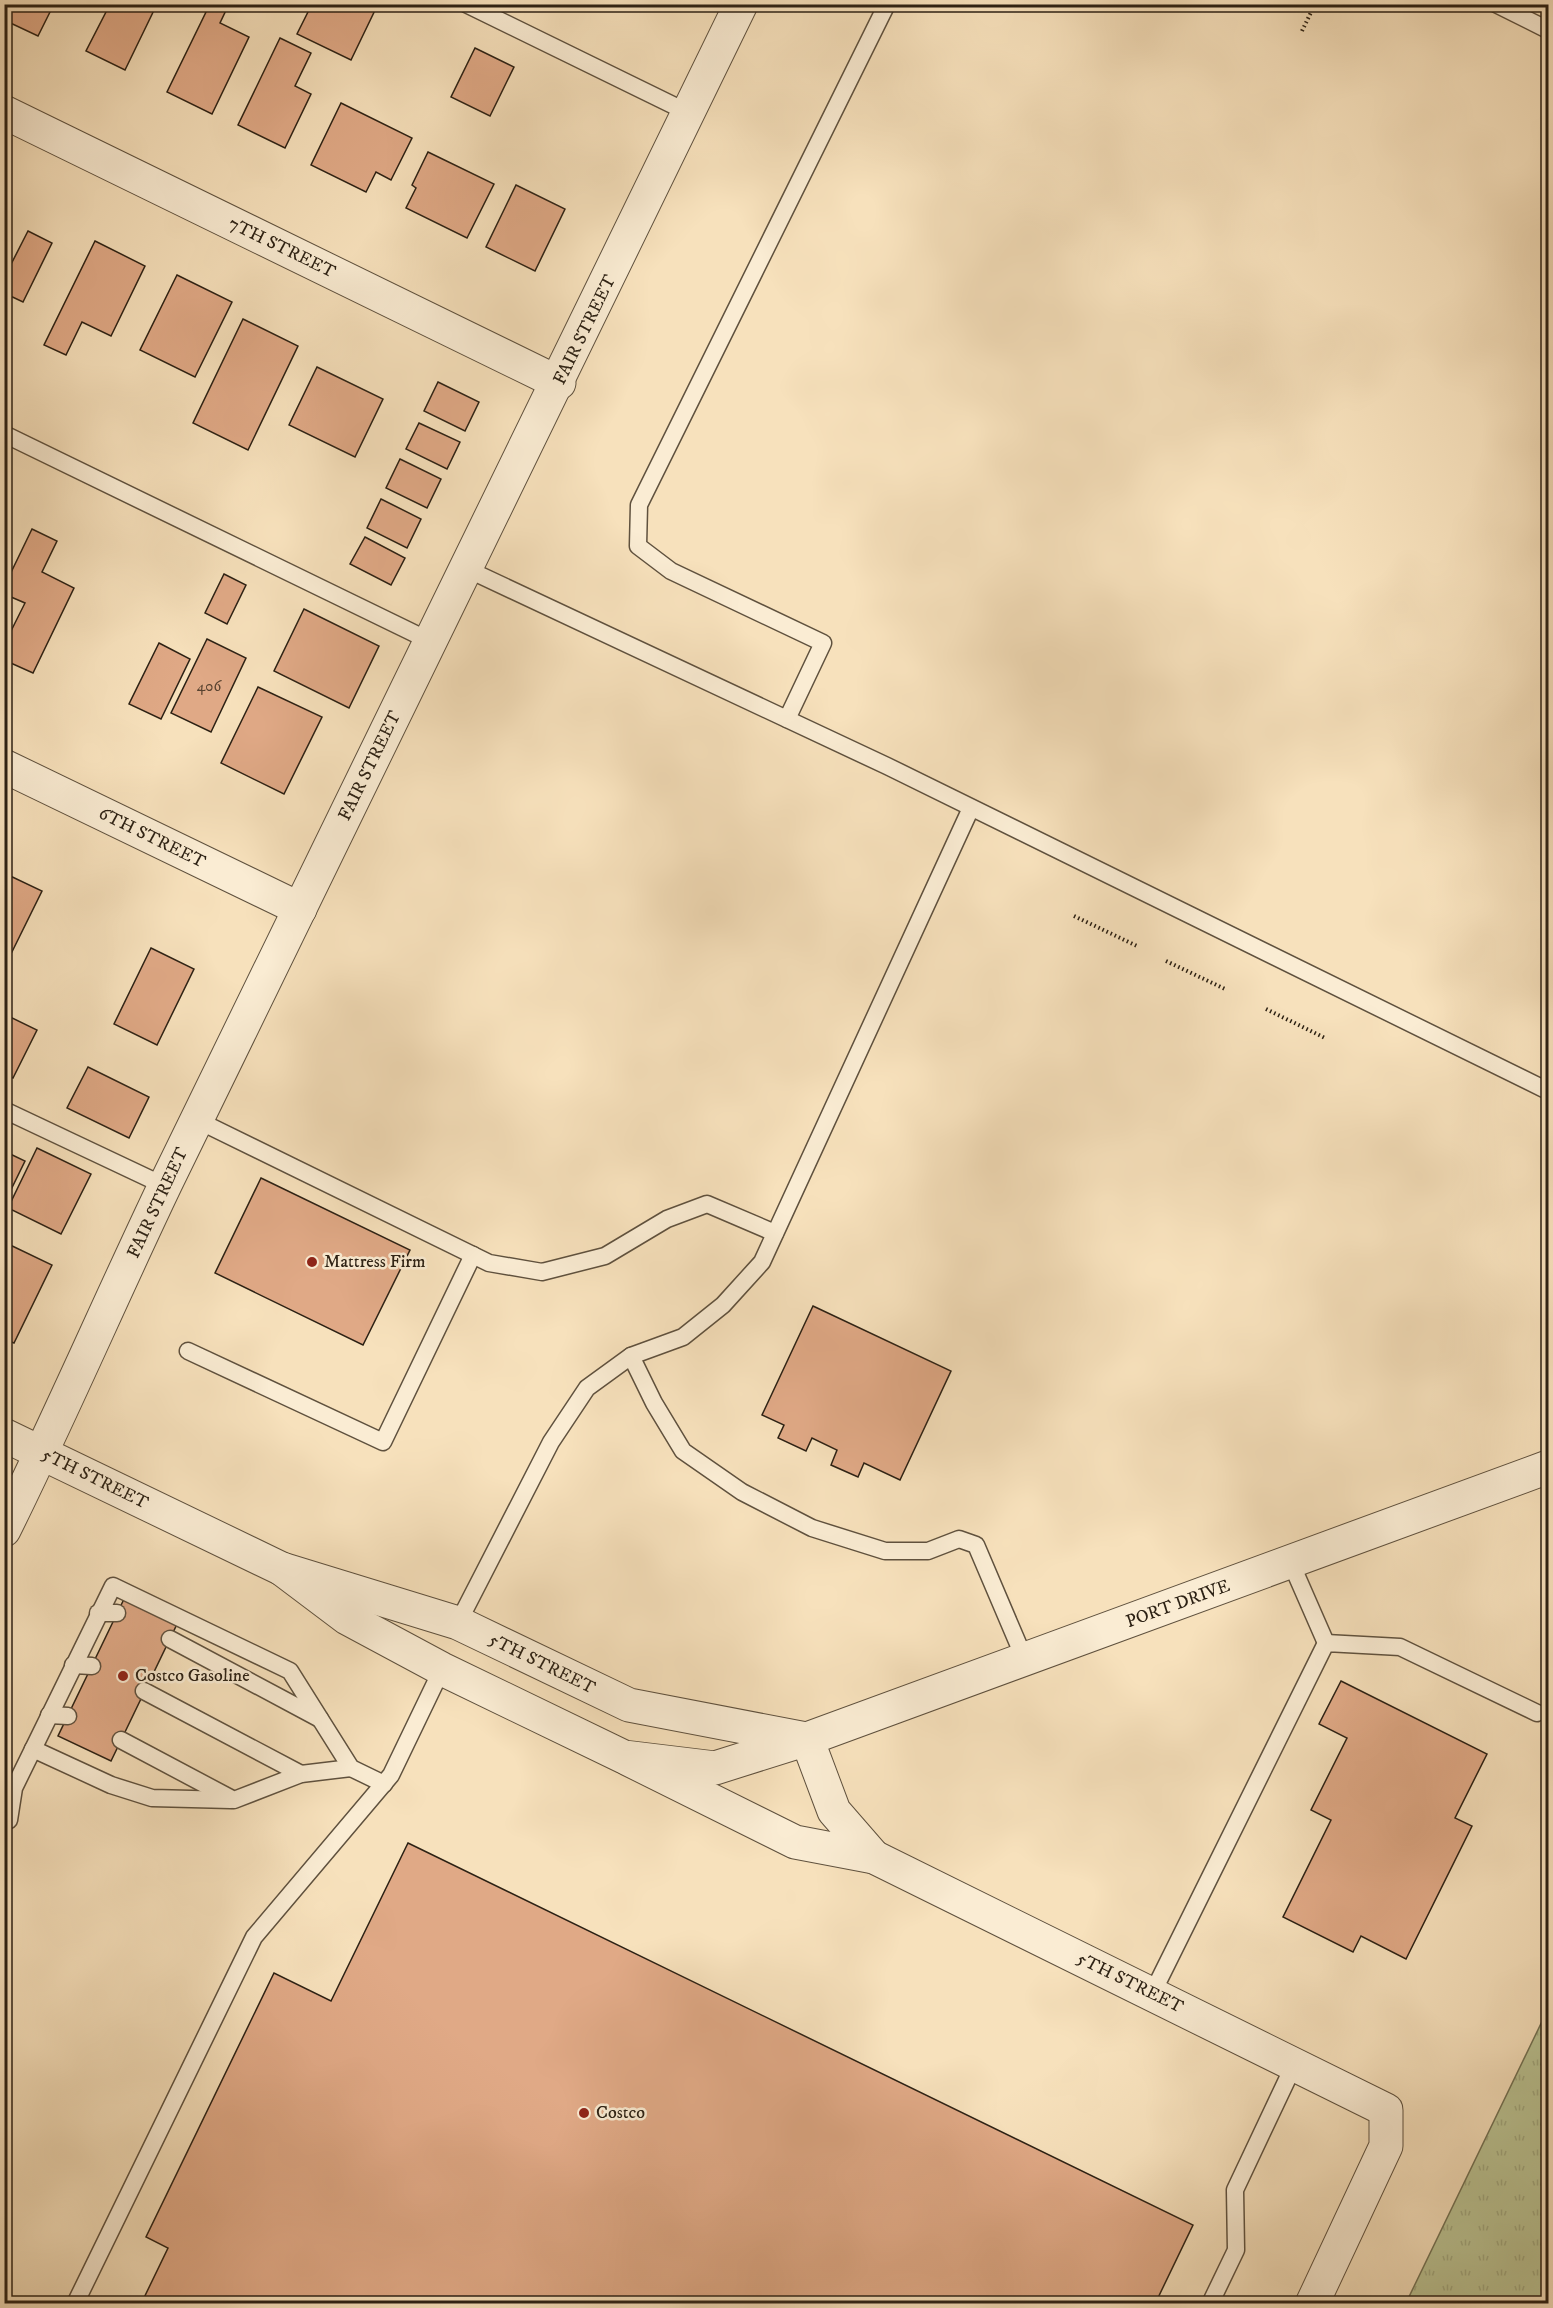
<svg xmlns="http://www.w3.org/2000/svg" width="1553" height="2308" font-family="'IM FELL DW Pica',serif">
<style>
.grass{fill:url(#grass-tufts);stroke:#737254;stroke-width:1.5}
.building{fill:#e0a986;stroke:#2c2114;stroke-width:1.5}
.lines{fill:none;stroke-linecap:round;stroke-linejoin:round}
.service-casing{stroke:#5f513e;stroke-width:19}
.minor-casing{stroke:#5f513e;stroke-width:35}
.tertiary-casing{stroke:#5f513e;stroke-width:35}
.path{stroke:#2c2114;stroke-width:4;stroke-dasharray:1.5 3;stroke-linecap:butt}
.service{stroke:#faecd3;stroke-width:16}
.minor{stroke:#faecd3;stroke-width:33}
.tertiary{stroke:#faecd3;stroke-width:33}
.poi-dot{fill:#8f2418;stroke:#faecd3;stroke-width:2}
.labels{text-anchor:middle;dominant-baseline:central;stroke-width:5;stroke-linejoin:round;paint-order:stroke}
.number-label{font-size:15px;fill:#594330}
.street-label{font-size:18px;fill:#2c2114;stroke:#faecd3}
.poi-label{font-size:18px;fill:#2c2114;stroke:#faecd3;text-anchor:start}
</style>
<defs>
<pattern id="grass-tufts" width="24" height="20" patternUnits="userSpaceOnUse" patternTransform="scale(1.5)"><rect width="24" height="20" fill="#bac393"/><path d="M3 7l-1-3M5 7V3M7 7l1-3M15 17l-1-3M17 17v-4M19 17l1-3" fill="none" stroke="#a0a77e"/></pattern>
</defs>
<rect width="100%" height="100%" fill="#f7e1bc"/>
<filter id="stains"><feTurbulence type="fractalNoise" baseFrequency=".00333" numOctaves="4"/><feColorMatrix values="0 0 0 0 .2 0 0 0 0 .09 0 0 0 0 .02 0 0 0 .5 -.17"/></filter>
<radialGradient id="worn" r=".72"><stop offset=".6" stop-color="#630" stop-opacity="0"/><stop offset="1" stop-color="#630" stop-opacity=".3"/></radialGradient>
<!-- grass -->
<polygon class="grass" points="1548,2009 1548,2303 1406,2303"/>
<!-- building -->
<g class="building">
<polygon points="4,4 54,4 38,36 4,20"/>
<polygon points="101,4 157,4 125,70 86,51 108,8"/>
<polygon points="191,4 229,4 220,23 249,37 212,114 167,92 206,12"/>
<polygon points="312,4 378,4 351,60 297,34"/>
<polygon points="280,38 311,53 295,86 311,94 285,148 238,125"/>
<polygon points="475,48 514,67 490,116 451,97"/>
<polygon points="341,103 412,138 391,180 376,172 366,192 311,165"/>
<polygon points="428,152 494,184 467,238 406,208 416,188 412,185"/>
<polygon points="516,185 565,209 535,271 486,247"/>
<polygon points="28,231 52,243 23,302 4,293 4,278"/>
<polygon points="95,241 145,266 111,336 82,322 66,355 44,345"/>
<polygon points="177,275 232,302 195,377 140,350"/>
<polygon points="243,319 298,346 248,450 193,423"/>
<polygon points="317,367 383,399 355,457 289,425"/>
<polygon points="438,382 479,402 465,431 424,411"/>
<polygon points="419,423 460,442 447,469 406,449"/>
<polygon points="400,459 441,479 427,508 386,488"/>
<polygon points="381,499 421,519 407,548 367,528"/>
<polygon points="32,529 57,541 42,572 74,588 33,673 4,660 4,645 25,603 4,594 4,587"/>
<polygon points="365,537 405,558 391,585 350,564"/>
<polygon points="224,574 246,585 227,624 205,613"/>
<polygon points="304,609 379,646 349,708 274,671"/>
<polygon points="207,639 246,658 211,732 171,713"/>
<polygon points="159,643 190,659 161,719 129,704"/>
<polygon points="258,687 322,717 284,794 221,763"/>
<polygon points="4,873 42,891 4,968"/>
<polygon points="151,948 194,969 157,1045 114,1024"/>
<polygon points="4,1014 37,1030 13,1078 4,1074"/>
<polygon points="88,1067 149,1097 129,1138 67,1108"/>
<polygon points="37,1148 91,1174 61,1234 8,1208"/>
<polygon points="4,1151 25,1161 4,1204"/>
<polygon points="261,1178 410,1250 363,1345 215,1273"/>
<polygon points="6,1243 52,1265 14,1343 4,1339"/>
<polygon points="813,1306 951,1371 900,1480 864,1463 858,1477 831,1465 837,1450 812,1438 806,1451 778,1438 784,1425 762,1415"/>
<polygon points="125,1597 178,1622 111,1761 58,1736"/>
<polygon points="1341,1681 1487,1754 1455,1818 1472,1826 1406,1959 1361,1936 1353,1952 1283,1917 1331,1820 1311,1810 1347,1738 1319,1724"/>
<polygon points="408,1843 1193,2225 1155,2304 141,2304 168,2248 146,2237 274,1973 331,2001"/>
</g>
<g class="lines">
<!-- service casing -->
<g class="service-casing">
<g id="service">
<polyline points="466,4 689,113"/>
<polyline points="1496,4 1548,30"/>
<polyline points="4,434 432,642"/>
<polyline points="467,569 887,766 1548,1091"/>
<polyline points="787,719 823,643 671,571 638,546 639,505 887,4"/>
<polyline points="4,1110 165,1186"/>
<polyline points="197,1120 489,1263 542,1272 605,1256 667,1219 707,1204 775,1233"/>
<polyline points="188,1351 383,1442 473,1255"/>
<polyline points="631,1356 654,1403 683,1451 742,1492 812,1528 885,1551 928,1551 959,1539 976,1545 1025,1660"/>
<polyline points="1291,1563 1326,1643"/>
<polyline points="98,1613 117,1613"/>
<polyline points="458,1623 551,1442 587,1388 631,1356 683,1337 723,1305 762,1262 971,808"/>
<polyline points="170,1639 320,1719"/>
<polyline points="73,1665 92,1666"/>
<polyline points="144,1691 301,1774"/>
<polyline points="49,1715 68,1716"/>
<polyline points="121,1740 234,1800 301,1774 351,1768"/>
<polyline points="33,1749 111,1785 152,1798 231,1800"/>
<polyline points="9,1820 14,1788 113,1586 290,1671 351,1768 384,1784"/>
<polyline points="1152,1994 1326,1643 1400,1647 1537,1713"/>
<polyline points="75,2304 254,1937 391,1775 442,1669"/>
<polyline points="1210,2304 1236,2250 1235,2190 1294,2065"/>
</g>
</g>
<!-- minor casing -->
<g class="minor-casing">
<g id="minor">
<polyline points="4,112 559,383"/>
<polyline points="4,766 300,909"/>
<polyline points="807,1739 834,1811 874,1857"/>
<polyline points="628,1759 795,1842 874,1857 1386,2110 1386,2146 1312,2304"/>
</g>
</g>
<!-- tertiary casing -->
<g class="tertiary-casing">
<g id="tertiary">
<polyline points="4,1435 282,1569 458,1623 629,1705 806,1739"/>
<path d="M4,1530C61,1415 111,1298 166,1183C355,789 552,398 741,4"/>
<polyline points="282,1569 347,1618 442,1669 624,1757 715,1768 807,1739 1548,1467"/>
</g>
</g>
<!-- path -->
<g class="path">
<polyline points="1302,31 1315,4"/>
<polyline points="1074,916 1137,946"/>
<polyline points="1166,961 1225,989"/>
<polyline points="1266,1009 1325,1038"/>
</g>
<!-- service -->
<use href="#service" class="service"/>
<!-- minor -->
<use href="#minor" class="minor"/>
<!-- tertiary -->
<use href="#tertiary" class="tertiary"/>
</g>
<!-- markers -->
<g class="poi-dot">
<circle cx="312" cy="1262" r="6"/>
<circle cx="123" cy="1676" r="6"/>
<circle cx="584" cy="2113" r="6"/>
</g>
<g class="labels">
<!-- number labels -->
<g class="number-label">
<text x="209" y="686">406</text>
</g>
<!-- street labels -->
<g class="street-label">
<text transform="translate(282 248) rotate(26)">7TH STREET</text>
<text transform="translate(585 330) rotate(-64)">FAIR STREET</text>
<text transform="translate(370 766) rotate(-64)">FAIR STREET</text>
<text transform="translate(152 838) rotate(26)">6TH STREET</text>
<text transform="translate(158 1203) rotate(-65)">FAIR STREET</text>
<text transform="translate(95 1479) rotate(26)">5TH STREET</text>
<text transform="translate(1178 1604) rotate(-20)">PORT DRIVE</text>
<text transform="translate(542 1664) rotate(26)">5TH STREET</text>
<text transform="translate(1130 1983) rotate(26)">5TH STREET</text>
</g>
<!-- poi labels -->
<g class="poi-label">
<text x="324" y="1262">Mattress Firm</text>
<text x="135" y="1676">Costco Gasoline</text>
<text x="596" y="2113">Costco</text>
</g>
</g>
<!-- margin -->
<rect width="1553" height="2308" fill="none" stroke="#f7e1bc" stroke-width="24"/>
<rect x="6" y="6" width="1541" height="2296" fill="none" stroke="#2c2114" stroke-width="3"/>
<rect x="12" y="12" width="1529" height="2284" fill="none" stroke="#2c2114" stroke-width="1.5"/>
<rect width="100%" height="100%" filter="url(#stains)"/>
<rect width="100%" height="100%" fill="url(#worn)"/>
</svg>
